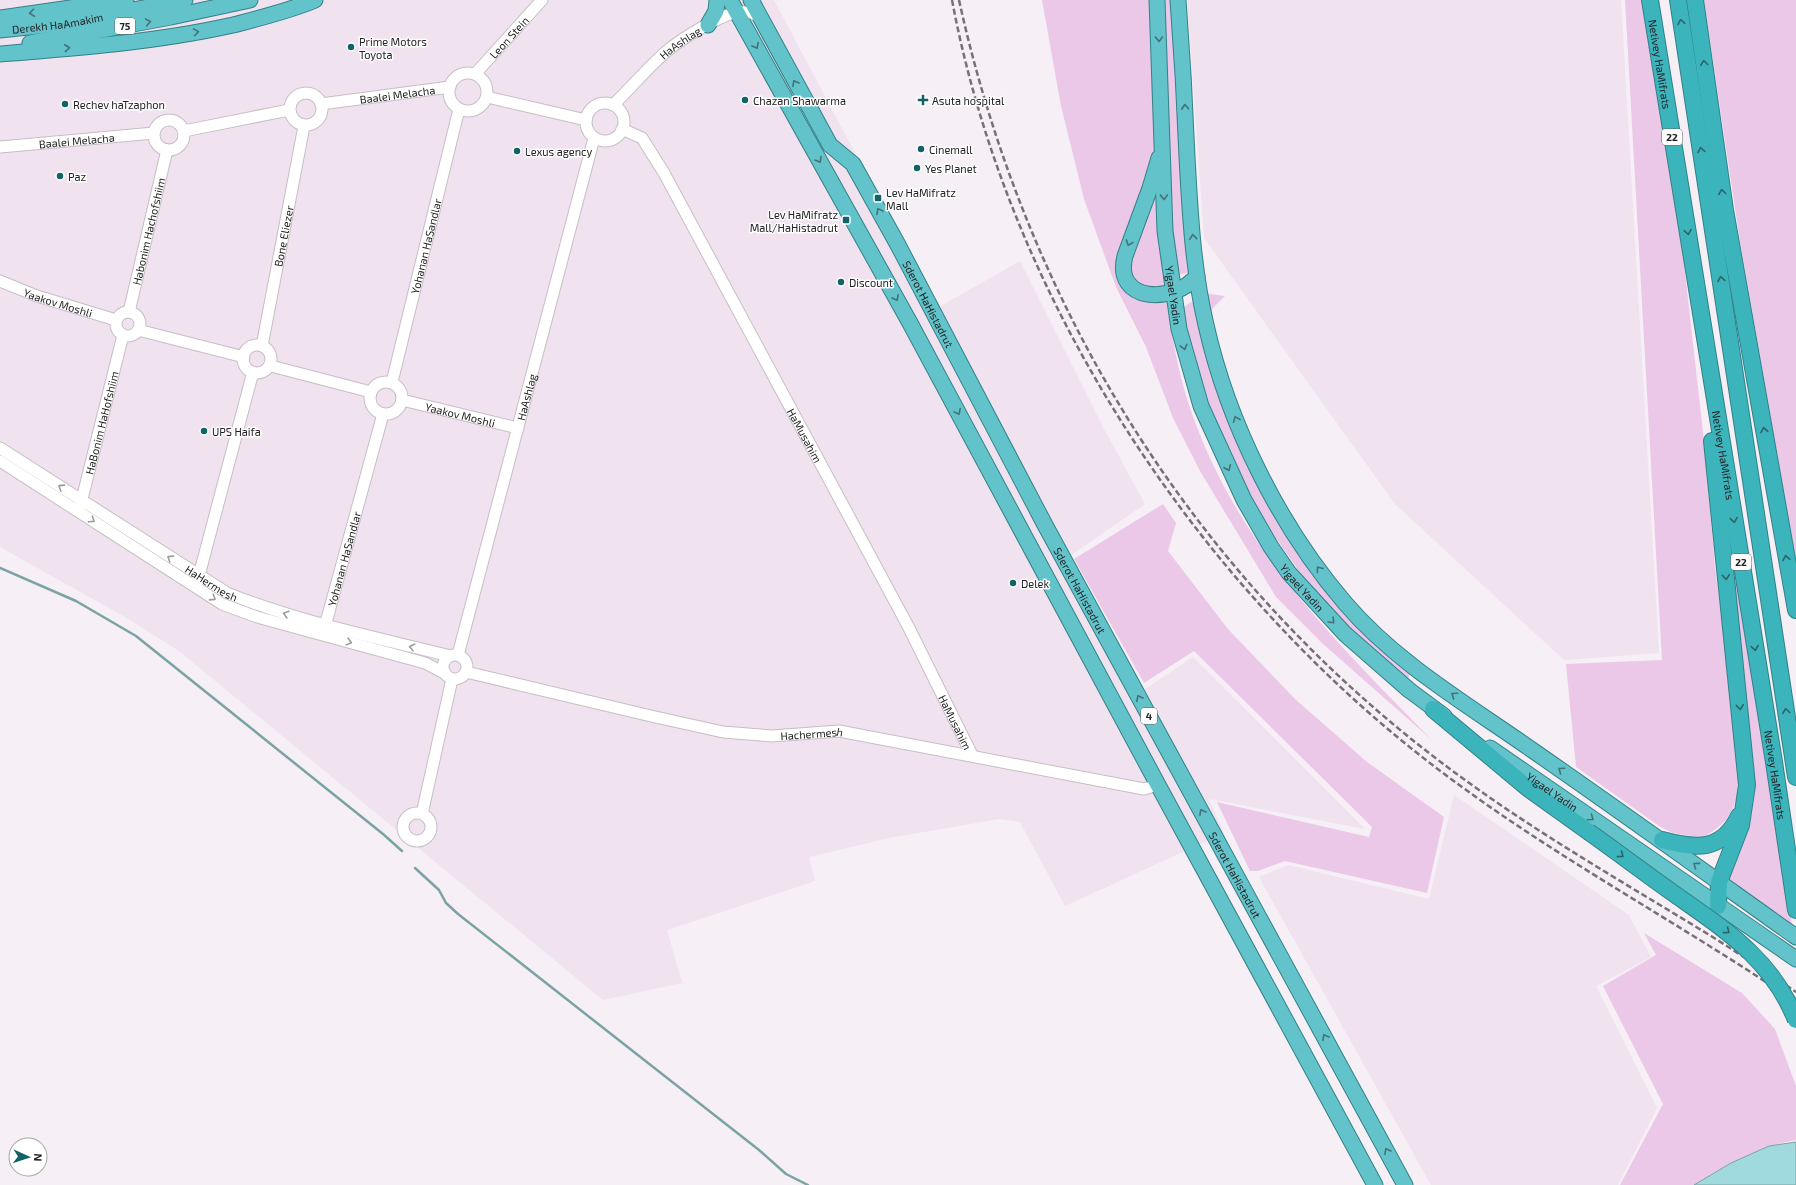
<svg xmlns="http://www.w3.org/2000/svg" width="1796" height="1185" font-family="'Exo 2',sans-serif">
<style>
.built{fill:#f0e2ee}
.green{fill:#ebc8e7}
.water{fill:#a0dade;stroke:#7ba3a6}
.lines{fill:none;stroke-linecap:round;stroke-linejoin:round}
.stream{stroke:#7ba3a6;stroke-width:2.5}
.tertiary-casing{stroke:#c6bfc5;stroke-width:13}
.trunk-casing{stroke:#338187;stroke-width:17}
.motorway-casing{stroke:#338187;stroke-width:18}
.tertiary{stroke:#fff;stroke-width:11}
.trunk{stroke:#62c3ca;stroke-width:15}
.motorway{stroke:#3bb4bc;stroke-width:16}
.rail{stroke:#757175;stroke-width:2.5;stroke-dasharray:6 3;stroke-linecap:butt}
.motorway-bridge-casing{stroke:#338187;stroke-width:18;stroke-linecap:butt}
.motorway-bridge{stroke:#3bb4bc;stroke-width:16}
.oneway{stroke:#437277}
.oneway2{stroke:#2e6468}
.oneway3{stroke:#9c9c9c}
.poi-dot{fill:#126267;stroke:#fff;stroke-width:1.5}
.labels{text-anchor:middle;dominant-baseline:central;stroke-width:3;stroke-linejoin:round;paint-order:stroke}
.shield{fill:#fff;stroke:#666466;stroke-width:1}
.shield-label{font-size:10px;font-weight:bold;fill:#242224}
.street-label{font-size:11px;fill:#242224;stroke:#fff}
.poi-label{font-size:11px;fill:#242224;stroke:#fff;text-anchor:start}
</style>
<rect width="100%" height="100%" fill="#f6eff5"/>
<!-- built -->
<g class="built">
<polygon points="0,0 774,0 937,308 1020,261 1104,429 1145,504 1070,556 1145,689 1193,657 1365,829 1209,799 1224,833 1065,906 1020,822 999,819 889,838 809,857 815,881 667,930 682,983 603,1000 179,651 125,617 0,547"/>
<polygon points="1187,0 1621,0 1659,653 1564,660 1395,504 1204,238"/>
<polygon points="1454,795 1629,915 1651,957 1596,986 1657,1108 1618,1185 1431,1185 1259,877 1288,865 1429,899"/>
</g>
<!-- green -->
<g class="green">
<path d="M1042,0H1151L1156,137L1153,164L1120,277L1166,299C1172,335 1178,373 1190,408C1237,546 1334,640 1433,741L1322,643L1276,597L1200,471L1173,418L1146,347L1116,287L1084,199L1061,106Z"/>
<polygon points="1163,0 1174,0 1191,272 1179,275 1171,221"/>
<polygon points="1625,0 1643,0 1680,228 1704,441 1715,567 1736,734 1738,779 1737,796 1733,808 1726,820 1716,829 1707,835 1697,837 1673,833 1659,826 1576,767 1566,664 1662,660"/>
<polygon points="1704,0 1796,0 1796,562 1739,235"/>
<polygon points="1158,180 1166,288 1141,288 1126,268"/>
<polygon points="1203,293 1225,296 1213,308 1208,320"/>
<path d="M1196,300C1206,391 1254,493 1308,566C1318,579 1331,590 1342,602C1365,626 1387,650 1410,674L1407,680L1375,655L1328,608L1303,577L1266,524L1240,479L1218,429L1196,371L1182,314C1183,306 1188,303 1196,300Z"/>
<polygon points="1163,504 1176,523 1168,551 1228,629 1295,699 1367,762 1444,817 1427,893 1285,861 1258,871 1250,871 1217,802 1369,837 1372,827 1194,651 1144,683 1074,559"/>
<polygon points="1739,581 1792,925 1727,877 1742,838 1734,582"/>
<polygon points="1644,933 1742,993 1775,1029 1796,1086 1796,1140 1769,1146 1731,1163 1694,1185 1620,1185 1663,1104 1603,986 1656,955"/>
</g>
<!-- water -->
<polygon class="water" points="1796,1142 1796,1185 1694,1185 1731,1163 1769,1146"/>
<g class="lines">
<!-- stream -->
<g class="stream">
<polyline points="0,568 76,601 136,636 383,834 402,851"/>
<polyline points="415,868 439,890 446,903 458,914 759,1150 786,1174 808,1185"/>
</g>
<!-- tertiary casing -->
<g class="tertiary-casing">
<g id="tertiary">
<circle cx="468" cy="92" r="19"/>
<path id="s1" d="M475,74L542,0"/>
<circle cx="306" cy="109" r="16"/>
<polyline points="487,97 586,120"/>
<circle cx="605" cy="122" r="19"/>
<path id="s2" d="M321,104L450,87"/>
<path id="s3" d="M613,105C631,88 648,67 667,51C681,39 721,14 739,12C748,11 755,13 761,19"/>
<circle cx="169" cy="135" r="15"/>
<path id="s4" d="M622,129L642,138L664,173L908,626L972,755"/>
<polyline points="184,131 289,110"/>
<path id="s5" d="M0,147L154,133"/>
<path id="s6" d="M0,281L37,296L116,320"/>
<path id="s7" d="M129,312L167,150"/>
<circle cx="128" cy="324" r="12"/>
<polyline points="138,330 244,357"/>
<circle cx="257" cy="359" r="14"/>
<path id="s8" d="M262,346L304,126"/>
<polyline points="271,366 371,392"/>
<circle cx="386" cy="398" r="16"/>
<path id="s9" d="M392,382L459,109"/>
<path id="s10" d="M402,400L518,428"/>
<path id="s11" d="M0,448L227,593C299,622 375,637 450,656"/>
<polyline points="0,461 222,604 257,617 425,663 444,673"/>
<path id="s12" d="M80,507L123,335"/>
<polyline points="197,583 253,372"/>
<path id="s13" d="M324,630L383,414"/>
<circle cx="455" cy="667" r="12"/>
<path id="s14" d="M458,655L594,138"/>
<path id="s15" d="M466,672L651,716L723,732L772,736L839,731L1144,789L1158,785"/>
<circle cx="417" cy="827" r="14"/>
<polyline points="422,814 452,679"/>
</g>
</g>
<!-- trunk casing -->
<g class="trunk-casing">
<g id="trunk">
<polyline points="730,0 910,323 1158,785 1375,1185"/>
<path id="s16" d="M751,0L830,145L853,164L898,245L1045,525L1405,1185"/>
<path id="s17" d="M1157,0L1165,231L1179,329L1201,406L1244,500L1271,547L1289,573L1345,634L1409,690L1444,716"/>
<path d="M1178,0C1182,52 1185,104 1187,157C1190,213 1193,270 1206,325C1228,423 1279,526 1345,603C1397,664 1470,706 1535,752C1623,813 1709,875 1796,937"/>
<polyline points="0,18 126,0"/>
<polyline points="708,25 716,11 717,0"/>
<path id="s18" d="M0,30L66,23L185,0"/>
<polyline points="30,43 171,17 250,0"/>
<path d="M0,54C78,48 157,42 233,25C260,18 289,11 315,0"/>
<path d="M1159,158L1150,188L1125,256C1113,303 1174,304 1197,276"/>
<path id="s19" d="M1490,748L1796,959"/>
</g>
</g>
<!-- motorway casing -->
<g class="motorway-casing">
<g id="motorway">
<path id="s20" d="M1650,0L1774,762L1796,910"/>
<polyline points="1678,0 1796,777"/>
<polyline points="1695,0 1725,210 1796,610"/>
<polyline points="1712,441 1747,785 1741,825 1719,882 1718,906"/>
<polyline points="1433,709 1529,789 1589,832"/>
<path d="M1662,840C1695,849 1722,852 1739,816"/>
</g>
</g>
<!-- tertiary -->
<use href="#tertiary" class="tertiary"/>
<!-- trunk -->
<use href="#trunk" class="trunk"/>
<!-- motorway -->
<use href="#motorway" class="motorway"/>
<!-- rail -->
<g class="rail">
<path d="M952,0C1009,303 1201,593 1447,776C1558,859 1681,924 1796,1002"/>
<path d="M959,0C1027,309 1195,579 1450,769C1533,831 1623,882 1711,936C1740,954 1768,973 1796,992"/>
</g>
<!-- motorway-bridge casing -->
<g class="motorway-bridge-casing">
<path id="motorway-bridge" d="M1589,832C1617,852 1645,873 1673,893C1724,929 1772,959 1796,1020"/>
</g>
<!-- motorway-bridge -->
<use href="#motorway-bridge" class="motorway-bridge"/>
</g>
<!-- one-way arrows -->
<defs><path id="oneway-chevron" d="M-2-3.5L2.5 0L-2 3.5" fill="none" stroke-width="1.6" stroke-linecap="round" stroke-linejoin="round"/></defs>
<g class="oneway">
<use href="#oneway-chevron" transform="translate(32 13) rotate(172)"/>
<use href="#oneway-chevron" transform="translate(148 22) rotate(-10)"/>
<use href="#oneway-chevron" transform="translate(196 32) rotate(-9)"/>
<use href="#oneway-chevron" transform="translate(1159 39) rotate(88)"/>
<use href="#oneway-chevron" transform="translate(756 46) rotate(61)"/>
<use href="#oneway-chevron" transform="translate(67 48) rotate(-6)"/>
<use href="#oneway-chevron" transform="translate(795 83) rotate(-119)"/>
<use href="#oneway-chevron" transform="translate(1185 107) rotate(-93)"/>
<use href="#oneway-chevron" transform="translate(819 160) rotate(60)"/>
<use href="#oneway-chevron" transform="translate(1164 197) rotate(88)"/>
<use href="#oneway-chevron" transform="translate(879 211) rotate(-119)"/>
<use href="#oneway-chevron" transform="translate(1193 237) rotate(-96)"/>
<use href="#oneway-chevron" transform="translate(1129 243) rotate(110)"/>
<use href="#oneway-chevron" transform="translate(896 298) rotate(61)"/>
<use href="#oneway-chevron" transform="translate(1184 347) rotate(76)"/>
<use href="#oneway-chevron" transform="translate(958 412) rotate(62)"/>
<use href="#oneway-chevron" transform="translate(1236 419) rotate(-112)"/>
<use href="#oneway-chevron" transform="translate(1228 468) rotate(65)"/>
<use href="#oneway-chevron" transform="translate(1319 569) rotate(-126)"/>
<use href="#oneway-chevron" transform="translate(1332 621) rotate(45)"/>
<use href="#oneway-chevron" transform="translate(1454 695) rotate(-145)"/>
<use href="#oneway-chevron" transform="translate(1139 698) rotate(-119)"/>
<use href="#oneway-chevron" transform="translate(1561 770) rotate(-145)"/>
<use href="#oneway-chevron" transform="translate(1202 812) rotate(-119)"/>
<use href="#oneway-chevron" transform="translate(1591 818) rotate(35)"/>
<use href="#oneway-chevron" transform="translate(1696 865) rotate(-144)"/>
<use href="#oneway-chevron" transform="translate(1325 1037) rotate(-119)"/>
<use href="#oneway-chevron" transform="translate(1387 1151) rotate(-119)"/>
</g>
<g class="oneway2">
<use href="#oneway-chevron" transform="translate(1681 22) rotate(-99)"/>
<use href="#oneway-chevron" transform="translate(1704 63) rotate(-98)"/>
<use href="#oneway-chevron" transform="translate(1701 150) rotate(-99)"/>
<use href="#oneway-chevron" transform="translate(1722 192) rotate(-98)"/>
<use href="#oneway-chevron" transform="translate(1688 232) rotate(81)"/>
<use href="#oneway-chevron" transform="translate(1721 279) rotate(-99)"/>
<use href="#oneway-chevron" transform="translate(1764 430) rotate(-100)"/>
<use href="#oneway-chevron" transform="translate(1734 520) rotate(81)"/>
<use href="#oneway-chevron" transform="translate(1786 558) rotate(-100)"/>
<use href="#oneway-chevron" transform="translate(1726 577) rotate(84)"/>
<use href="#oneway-chevron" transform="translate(1755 648) rotate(81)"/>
<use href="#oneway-chevron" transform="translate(1740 707) rotate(84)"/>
<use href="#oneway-chevron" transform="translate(1786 711) rotate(-98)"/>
<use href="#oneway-chevron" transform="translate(1621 855) rotate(36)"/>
<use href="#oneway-chevron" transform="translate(1727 931) rotate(37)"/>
</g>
<g class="oneway3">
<use href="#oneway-chevron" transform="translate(61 487) rotate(-147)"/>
<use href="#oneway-chevron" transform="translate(92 520) rotate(34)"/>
<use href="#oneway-chevron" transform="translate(170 558) rotate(-147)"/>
<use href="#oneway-chevron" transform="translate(213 598) rotate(33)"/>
<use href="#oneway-chevron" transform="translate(286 614) rotate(-163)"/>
<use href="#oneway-chevron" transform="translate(349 642) rotate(15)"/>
<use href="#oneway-chevron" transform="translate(412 647) rotate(-166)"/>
</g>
<!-- markers -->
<g class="poi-dot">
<circle cx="351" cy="47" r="4"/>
<circle cx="745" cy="100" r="4"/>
<path d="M921 94h4v4h4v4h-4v4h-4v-4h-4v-4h4z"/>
<circle cx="65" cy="104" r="4"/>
<circle cx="921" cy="149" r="4"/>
<circle cx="517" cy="151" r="4"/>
<circle cx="917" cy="168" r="4"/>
<circle cx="60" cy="176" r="4"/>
<rect x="874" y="194" width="8" height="8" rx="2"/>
<rect x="842" y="216" width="8" height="8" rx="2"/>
<circle cx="841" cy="282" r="4"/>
<circle cx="204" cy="431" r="4"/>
<circle cx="1013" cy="583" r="4"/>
</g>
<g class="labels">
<!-- shield labels -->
<g class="shield">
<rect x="115" y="18" width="20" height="16" rx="3"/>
<rect x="1662" y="129" width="20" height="16" rx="3"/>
<rect x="1731" y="554" width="20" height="16" rx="3"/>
<rect x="1141" y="708" width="16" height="16" rx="3"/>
</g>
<g class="shield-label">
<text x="125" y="26">75</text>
<text x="1672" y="137">22</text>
<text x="1741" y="562">22</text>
<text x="1149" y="716">4</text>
</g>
<!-- street labels -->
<g class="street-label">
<text stroke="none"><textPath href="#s18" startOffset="58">Derekh HaAmakim</textPath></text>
<text stroke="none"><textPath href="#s1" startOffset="50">Leon Stein</textPath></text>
<text stroke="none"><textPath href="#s3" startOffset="92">HaAshlag</textPath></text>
<text stroke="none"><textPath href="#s20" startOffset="65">Netivey HaMifrats</textPath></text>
<text stroke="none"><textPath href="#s2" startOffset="77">Baalei Melacha</textPath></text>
<text stroke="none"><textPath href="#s5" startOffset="77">Baalei Melacha</textPath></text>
<text stroke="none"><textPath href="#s7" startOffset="83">Habonim Hachofshiim</textPath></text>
<text stroke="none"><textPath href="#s8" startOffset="112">Bone Eliezer</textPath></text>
<text stroke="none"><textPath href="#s9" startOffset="140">Yohanan HaSandlar</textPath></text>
<text stroke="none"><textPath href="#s17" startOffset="296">Yigael Yadin</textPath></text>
<text stroke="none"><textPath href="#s6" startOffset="62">Yaakov Moshli</textPath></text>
<text stroke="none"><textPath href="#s16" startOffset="354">Sderot HaHistadrut</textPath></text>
<text stroke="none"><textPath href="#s14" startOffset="267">HaAshlag</textPath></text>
<text stroke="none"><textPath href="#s10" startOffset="60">Yaakov Moshli</textPath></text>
<text stroke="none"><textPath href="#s12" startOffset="87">HaBonim HaHofshiim</textPath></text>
<text stroke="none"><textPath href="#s4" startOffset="361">HaMusahim</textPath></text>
<text stroke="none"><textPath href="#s20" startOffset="461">Netivey HaMifrats</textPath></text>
<text stroke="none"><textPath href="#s13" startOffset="74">Yohanan HaSandlar</textPath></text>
<text stroke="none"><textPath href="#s11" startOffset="251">HaHermesh</textPath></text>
<text stroke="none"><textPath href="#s17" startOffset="619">Yigael Yadin</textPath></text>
<text stroke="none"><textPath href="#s16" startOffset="678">Sderot HaHistadrut</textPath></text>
<text stroke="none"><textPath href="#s4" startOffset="685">HaMusahim</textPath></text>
<text stroke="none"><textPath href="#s15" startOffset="353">Hachermesh</textPath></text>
<text stroke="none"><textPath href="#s20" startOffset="785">Netivey HaMifrats</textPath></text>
<text stroke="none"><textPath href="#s19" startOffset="76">Yigael Yadin</textPath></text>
<text stroke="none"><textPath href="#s16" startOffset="1002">Sderot HaHistadrut</textPath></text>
</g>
<!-- poi labels -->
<g class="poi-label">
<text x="359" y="41">Prime Motors<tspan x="359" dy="13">Toyota</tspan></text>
<text x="753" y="100">Chazan Shawarma</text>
<text x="932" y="100">Asuta hospital</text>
<text x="73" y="104">Rechev haTzaphon</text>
<text x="929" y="149">Cinemall</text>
<text x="525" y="151">Lexus agency</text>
<text x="925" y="168">Yes Planet</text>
<text x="68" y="176">Paz</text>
<text x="886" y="192">Lev HaMifratz<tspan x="886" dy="13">Mall</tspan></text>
<text x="838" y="214" text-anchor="end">Lev HaMifratz<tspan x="838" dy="13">Mall/HaHistadrut</tspan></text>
<text x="849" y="282">Discount</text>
<text x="212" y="431">UPS Haifa</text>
<text x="1021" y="583">Delek</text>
</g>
</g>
<!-- north arrow -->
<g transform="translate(28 1157) rotate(93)"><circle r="19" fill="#ffffff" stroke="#a7a7a7"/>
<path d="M0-3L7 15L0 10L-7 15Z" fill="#126267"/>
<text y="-6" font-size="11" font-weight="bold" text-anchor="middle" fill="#242224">N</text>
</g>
</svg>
